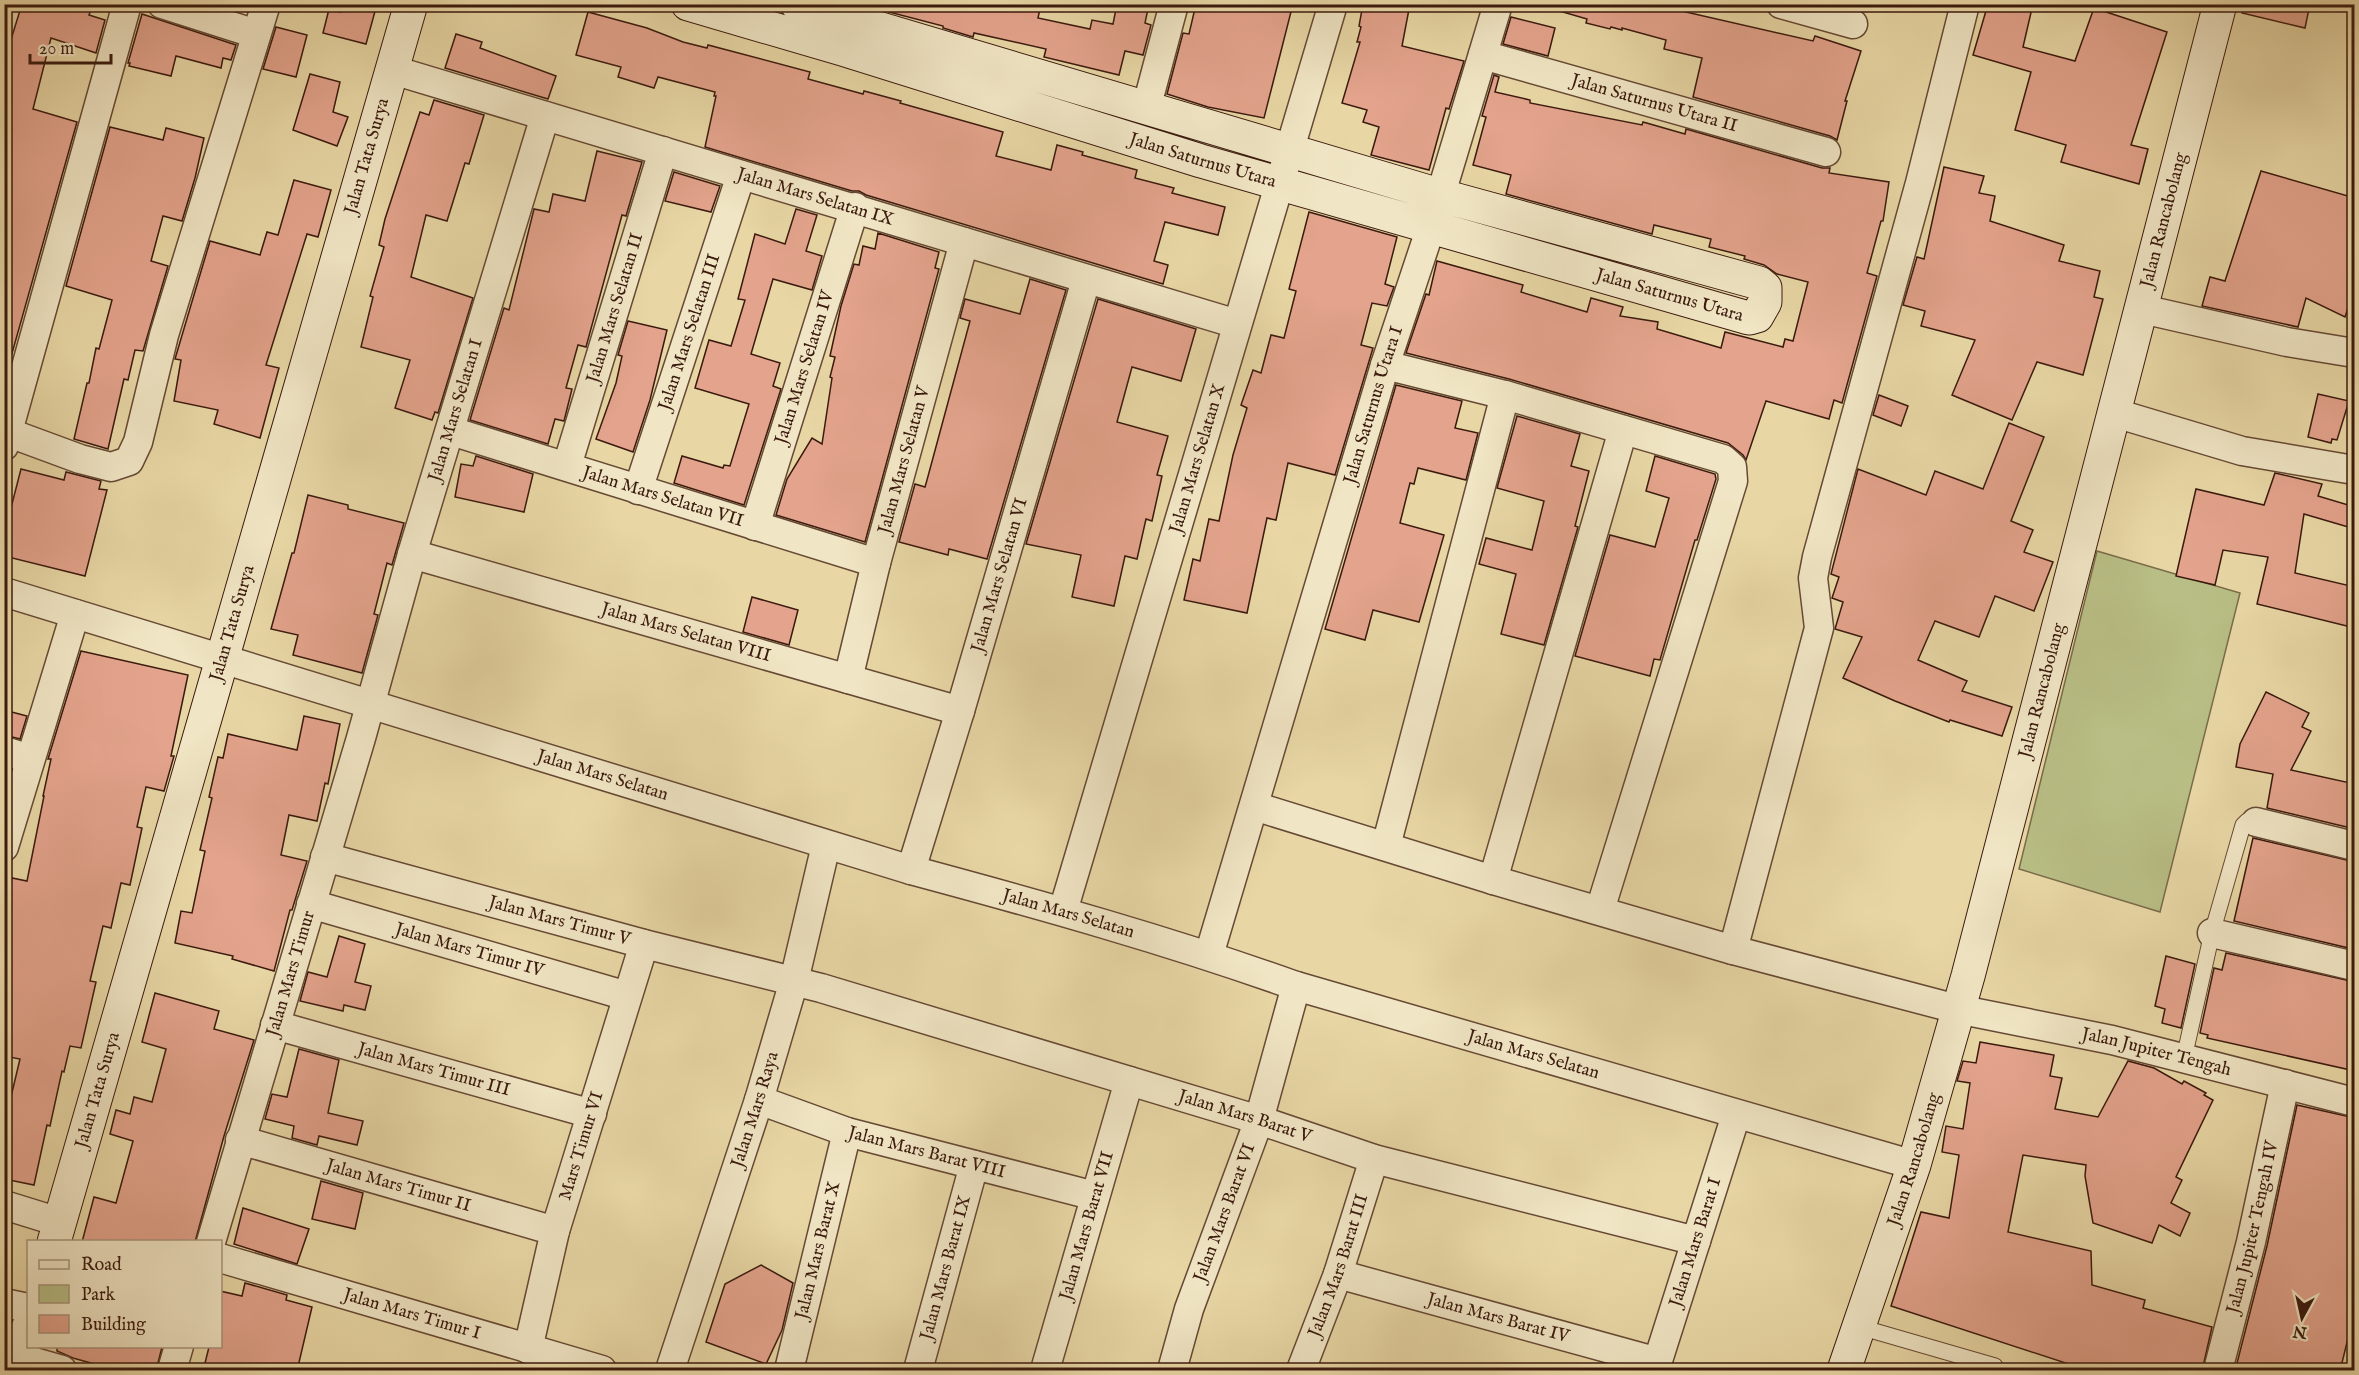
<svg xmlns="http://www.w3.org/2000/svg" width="2359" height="1375" font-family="'IM FELL English',serif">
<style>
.green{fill:#b8be85;stroke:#7a6c4a;stroke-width:1.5}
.building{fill:#e3a38c;stroke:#3b1a0e;stroke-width:1.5}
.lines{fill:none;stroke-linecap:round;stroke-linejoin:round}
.lane-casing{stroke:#664934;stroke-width:17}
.street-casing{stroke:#664934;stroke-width:31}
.secondary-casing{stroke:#3b1a0e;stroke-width:35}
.lane{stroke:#f0e5c4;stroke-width:15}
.street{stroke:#f0e5c4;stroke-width:28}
.secondary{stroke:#f0e5c4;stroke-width:33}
.labels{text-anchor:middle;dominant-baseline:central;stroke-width:6;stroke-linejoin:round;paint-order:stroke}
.street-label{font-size:18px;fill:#3b1a0e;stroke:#f0e5c4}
</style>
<rect width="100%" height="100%" fill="#e8d7a5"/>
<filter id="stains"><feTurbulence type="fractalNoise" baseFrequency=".00333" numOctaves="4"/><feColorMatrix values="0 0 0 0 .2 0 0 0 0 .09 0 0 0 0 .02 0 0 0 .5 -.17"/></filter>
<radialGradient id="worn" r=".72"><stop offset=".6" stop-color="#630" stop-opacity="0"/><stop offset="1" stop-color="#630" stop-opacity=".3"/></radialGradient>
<!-- green -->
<polygon class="green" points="2097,551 2240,593 2160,912 2019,869"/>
<!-- building -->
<g class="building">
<polygon points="22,4 93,4 89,15 105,20 96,53 51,38 33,109 77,122 11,357 4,356 4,62"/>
<polygon points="343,4 377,4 366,44 323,33 329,9 341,12"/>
<polygon points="890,4 1041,4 1038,18 1090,29 1092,20 1113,24 1117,4 1149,4 1145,23 1151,25 1143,55 1125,51 1119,75 1044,57 1046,49 974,33 973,37 943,28 943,26 889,12"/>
<polygon points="1196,4 1293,4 1264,118 1208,107 1167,94 1183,33 1189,34"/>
<polygon points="1363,4 1410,4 1402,46 1464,61 1449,109 1446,108 1429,170 1371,155 1379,127 1363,122 1367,110 1342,103 1360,42 1357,42 1361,27 1359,26"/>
<polygon points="1651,4 1813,41 1815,36 1861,51 1845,101 1847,101 1837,140 1830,136 1693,97 1702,58 1664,49 1666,40 1622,28 1622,30 1611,27 1610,29 1586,23 1587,19 1556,10 1557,5"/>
<polygon points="1988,4 2033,4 2023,47 2075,61 2094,8 2167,32 2131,145 2148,149 2139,184 2061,162 2066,145 2015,130 2031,72 1973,55"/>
<polygon points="2243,4 2310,4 2305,28 2242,13"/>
<polygon points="588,12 647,28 683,42 707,48 708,45 810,72 808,79 863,94 864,91 901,101 900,103 1003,132 996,156 1051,170 1057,145 1083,152 1082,155 1137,170 1135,178 1174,188 1172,193 1225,207 1218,235 1165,222 1154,261 1168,265 1163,284 866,195 859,191 852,191 705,147 716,96 714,96 715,92 658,77 654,88 618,77 621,67 576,55"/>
<polygon points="142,14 236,45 231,60 223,58 221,68 176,56 171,76 129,66 130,63 128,63"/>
<polygon points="1511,17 1555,28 1548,56 1503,44"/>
<polygon points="276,27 307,35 296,77 263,69"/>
<polygon points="456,34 482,42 480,48 556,76 548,99 445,68"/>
<polygon points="310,74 340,82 333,112 348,117 337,146 293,130"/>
<polygon points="1494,75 1499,77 1495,92 1530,100 1530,103 1642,125 1643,122 1685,134 1686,129 1822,168 1830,168 1829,173 1889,182 1883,221 1881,221 1867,273 1877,276 1842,403 1834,400 1829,419 1766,401 1746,460 1743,455 1728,443 1509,379 1406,353 1426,294 1429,295 1437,261 1523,285 1521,292 1587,312 1591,298 1623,307 1620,316 1658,322 1657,329 1721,348 1725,332 1783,347 1785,339 1793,341 1808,282 1777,274 1764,265 1744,259 1745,256 1709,247 1711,239 1654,225 1652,234 1506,194 1511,175 1473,165 1486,117 1482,116"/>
<polygon points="434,100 484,115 469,164 465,163 447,221 426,215 411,277 473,298 438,413 435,412 432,420 395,408 410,360 361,347 373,297 370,296 384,247 379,245 385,219 420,112 429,115"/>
<polygon points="110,127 163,140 166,128 204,138 195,178 182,221 163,216 151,261 168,266 143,351 135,350 128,380 124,379 108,449 74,439 87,383 89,383 96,348 99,349 112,300 66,286"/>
<polygon points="597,151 642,162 626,216 622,215 586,347 578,345 566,388 572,389 564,421 555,419 548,444 470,420 504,308 509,310 534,209 549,212 553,194 585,201"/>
<polygon points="1944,167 1984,176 1979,193 1995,196 1990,221 2064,245 2059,261 2100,271 2094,297 2103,299 2083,375 2037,362 2012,420 1952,395 1975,340 1921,326 1925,311 1903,305 1917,257 1924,259"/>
<polygon points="2261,171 2355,198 2355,287 2345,317 2306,298 2298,327 2202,306 2210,277 2225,281"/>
<polygon points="674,172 720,186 711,212 665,201"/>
<polygon points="294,180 331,190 318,237 307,234 266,365 279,368 260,438 214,424 218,410 174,401 181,360 175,359 210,241 260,255 267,232 278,235"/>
<polygon points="796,209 817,215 806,251 822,256 812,290 773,279 751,354 780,363 773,386 781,389 744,505 674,483 682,456 723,468 724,465 730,466 749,404 695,388 709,340 731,346 745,300 738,299 755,234 785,244"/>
<polygon points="1309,212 1397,237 1385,284 1394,287 1387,306 1372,303 1361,345 1373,348 1335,475 1288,463 1276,520 1267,518 1247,613 1184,600 1193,559 1200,561 1209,519 1219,521 1233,455 1247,408 1241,405 1253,370 1261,373 1271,335 1284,338 1296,291 1289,289"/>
<polygon points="878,233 939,252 935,268 939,269 865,542 776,515 787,479 812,438 822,444 832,378 830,377 835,357 830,356 841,306 854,264 859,265 863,246 875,249"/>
<polygon points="1030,279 1066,290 987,559 949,549 948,555 899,542 915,484 925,487 927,480 970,321 960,318 965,299 1020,314"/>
<polygon points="1098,299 1196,329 1181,381 1132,367 1117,422 1168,436 1157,475 1162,476 1152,521 1146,519 1137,559 1125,556 1114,606 1072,597 1081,555 1026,544"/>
<polygon points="628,321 667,330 650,400 633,452 596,439 616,383 622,356 618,355"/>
<polygon points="1396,385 1462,401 1455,428 1478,433 1466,480 1418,468 1414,484 1410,483 1400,523 1444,535 1419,622 1373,610 1365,640 1325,629"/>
<polygon points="2318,394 2349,401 2337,440 2332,439 2331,443 2308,437"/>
<polygon points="1879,395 1908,406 1901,426 1873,415"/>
<polygon points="1517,416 1580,434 1571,466 1589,471 1575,526 1578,527 1544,645 1501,634 1516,574 1479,564 1486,538 1532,550 1544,501 1497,488"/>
<polygon points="2009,423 2044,437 2011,521 2033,530 2024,552 2053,562 2034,611 1995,596 1979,637 1935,621 1918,660 1967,681 1962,691 2012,707 2002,736 1950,720 1949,722 1895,701 1843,678 1862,637 1835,629 1843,602 1832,598 1839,577 1831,574 1858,469 1926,495 1935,471 1983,489"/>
<polygon points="476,456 533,474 524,512 455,497 461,464 473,466"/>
<polygon points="1655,456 1715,474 1716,479 1697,540 1695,540 1660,660 1654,659 1650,676 1575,656 1610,535 1655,547 1669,498 1646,491"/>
<polygon points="21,469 64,480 66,472 101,481 99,489 107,490 85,576 4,556 4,535"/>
<polygon points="2275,473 2322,484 2318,496 2355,507 2355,529 2304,514 2295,573 2355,587 2355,628 2257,604 2268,557 2223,550 2215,585 2176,576 2196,489 2264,505"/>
<polygon points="308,495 348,505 348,509 404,523 392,565 387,563 374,614 378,615 362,673 293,655 298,635 271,629 292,553 294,553"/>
<polygon points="752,597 798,610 789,645 743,632"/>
<polygon points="81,651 188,675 171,756 174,756 164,791 146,787 137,827 142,828 130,885 121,883 111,928 103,926 90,981 96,982 81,1048 70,1046 64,1072 62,1071 50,1126 47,1125 34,1185 4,1179 4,1126 20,1059 4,1056 4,913 12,878 27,881 44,796 43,796 51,759 48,759"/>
<polygon points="2266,692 2309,713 2302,727 2311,731 2291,770 2355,784 2355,829 2267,808 2273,774 2236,767 2240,744"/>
<polygon points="4,710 27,716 20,739 4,735"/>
<polygon points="304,716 340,724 328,784 325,783 317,821 289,815 281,855 307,861 292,910 290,910 274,971 232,959 233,956 175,943 181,911 192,913 205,851 200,850 212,798 209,797 218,757 223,758 228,734 297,750"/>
<polygon points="2253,838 2355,862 2355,941 2353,949 2234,921"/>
<polygon points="339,936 365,944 355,982 371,986 365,1010 344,1005 343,1011 300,1001 308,972 327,977"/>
<polygon points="2226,953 2355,982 2355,1071 2207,1038 2208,1035 2200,1033 2214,968 2222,970"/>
<polygon points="2166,956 2195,964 2181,1028 2162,1023 2165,1009 2155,1006"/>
<polygon points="155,993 219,1011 214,1029 254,1040 224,1136 195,1242 82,1242 94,1197 116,1203 133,1141 110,1134 116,1110 130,1114 134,1097 152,1102 166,1049 142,1042"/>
<polygon points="1980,1042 2054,1055 2050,1076 2062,1078 2055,1109 2098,1117 2128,1061 2154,1068 2182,1084 2184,1081 2206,1093 2204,1095 2213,1100 2176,1177 2182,1180 2171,1203 2190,1213 2180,1236 2159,1225 2152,1243 2093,1223 2085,1176 2086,1165 2023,1155 2008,1232 2091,1251 2092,1285 2145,1300 2143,1308 2212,1327 2202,1371 2090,1371 1891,1306 1921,1212 1949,1218 1959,1155 1942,1152 1946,1126 1963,1129 1970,1083 1957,1081 1963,1061 1976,1063"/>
<polygon points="299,1049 339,1060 328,1113 363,1121 357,1145 319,1136 317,1145 292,1138 294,1126 265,1119 272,1094 287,1097"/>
<polygon points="2297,1105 2355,1118 2355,1298 2349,1322 2352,1322 2340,1371 2235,1371 2267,1246"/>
<polygon points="321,1181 363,1193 355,1229 312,1219"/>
<polygon points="243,1208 309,1229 297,1264 234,1244"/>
<polygon points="761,1265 793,1283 782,1330 766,1364 706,1342 725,1284"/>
<polygon points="245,1283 287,1295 286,1300 312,1307 297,1371 261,1371 233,1364 231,1371 203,1371 209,1347 220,1347 220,1291 242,1296"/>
<polygon points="57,1347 162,1347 156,1371 119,1371 73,1358 57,1351"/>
</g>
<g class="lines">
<!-- lane casing -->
<g class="lane-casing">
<g id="lane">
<polyline points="2184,1058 2212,933 2243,825 2247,821 2256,822"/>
<polyline points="1860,1327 1995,1366"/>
</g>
</g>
<!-- street casing -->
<g class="street-casing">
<g id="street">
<polyline points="162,4 256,34"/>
<polyline points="1781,4 1853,24"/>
<path id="s1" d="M1483,55L1826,152"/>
<path id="s2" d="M393,70L1237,324"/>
<polyline points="1146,109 1174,4"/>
<polyline points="2142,309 2287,342 2354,353"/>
<polyline points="1385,365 1505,395 1723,459 1732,467 1733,481 1600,910"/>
<polyline points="2115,413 2242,451 2354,470"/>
<polyline points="4,431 80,459 111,467 129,461 138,442 164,335 266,4"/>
<path id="s3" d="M451,431L876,563"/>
<polyline points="4,446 127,4"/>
<path id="s4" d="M567,466L663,151"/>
<path id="s5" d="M638,490L741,175"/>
<path id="s6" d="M755,526L855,207"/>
<path id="s7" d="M412,554L960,711"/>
<path id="s8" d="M4,592L911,870C1041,905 1170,941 1296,986L1914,1165"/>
<path id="s9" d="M848,679L876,563L964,242"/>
<polyline points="4,751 30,759"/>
<path id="s10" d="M1254,806L1493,880L1733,950L1957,1009L2112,1040L2354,1102"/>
<polyline points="2256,822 2354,846"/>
<polyline points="1386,846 1505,395"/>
<polyline points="4,847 75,614"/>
<path id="s11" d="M325,857L644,944L821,988L1259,1120L1374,1159L1696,1241"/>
<path id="s12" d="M911,870L960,711L1086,280"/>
<polyline points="1493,880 1623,430"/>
<path id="s13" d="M311,904L627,996"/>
<path id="s14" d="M1063,911L1333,4"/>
<polyline points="2212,933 2354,966"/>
<polyline points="1733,950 1819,628 1813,578 1817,557 1920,183 1965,4"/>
<path id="s15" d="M1209,955L1385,365L1431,227L1498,4"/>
<path id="s16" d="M275,1025L592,1114"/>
<path id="s17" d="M759,1100L847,1132L1095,1196"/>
<path id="s18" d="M240,1140L555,1231"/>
<polyline points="4,1205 59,1222"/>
<path id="s19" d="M211,1242L361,738L412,554L545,116"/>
<path id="s20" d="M220,1258L602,1370"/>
<path id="s21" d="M1338,1274L1658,1362"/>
<polyline points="4,1303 28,1308"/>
<path id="s22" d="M528,1349L555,1231L644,944"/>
<polyline points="20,1358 62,1370"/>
<polyline points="172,1370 179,1346"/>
<path id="s23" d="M670,1370L759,1100L794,981L826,845"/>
<path id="s24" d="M789,1370L847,1132"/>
<path id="s25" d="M918,1370L974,1165"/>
<path id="s26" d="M1045,1370L1129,1081"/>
<path id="s27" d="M1172,1370L1189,1309L1259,1120L1296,986"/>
<path id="s28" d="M1301,1370L1338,1274L1374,1159"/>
<path id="s29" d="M1655,1370L1736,1115"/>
<path id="s30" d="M2218,1370L2251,1242L2285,1084"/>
</g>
</g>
<!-- secondary casing -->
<g class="secondary-casing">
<g id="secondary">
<path id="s31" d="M688,4L842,49L1201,161L1745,317L1750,318L1757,316L1765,302V288L1759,283L1439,195L797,4"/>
<path id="s32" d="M54,1242L411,4"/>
<polyline points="16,1370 28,1328"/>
<path id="s33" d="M1844,1370L1914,1165L1968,976L2220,4"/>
</g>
</g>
<!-- lane -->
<use href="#lane" class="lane"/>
<!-- street -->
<use href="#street" class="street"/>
<!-- secondary -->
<use href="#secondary" class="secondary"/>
</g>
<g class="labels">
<!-- street labels -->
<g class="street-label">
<text stroke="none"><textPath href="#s1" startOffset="178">Jalan Saturnus Utara II</textPath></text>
<text stroke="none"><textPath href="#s32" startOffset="1130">Jalan Tata Surya</textPath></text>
<text stroke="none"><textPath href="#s31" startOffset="538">Jalan Saturnus Utara</textPath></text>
<text stroke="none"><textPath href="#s2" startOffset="441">Jalan Mars Selatan IX</textPath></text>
<text stroke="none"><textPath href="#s33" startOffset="1194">Jalan Rancabolang</textPath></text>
<text stroke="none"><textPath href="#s31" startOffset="1024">Jalan Saturnus Utara</textPath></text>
<text stroke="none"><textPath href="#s4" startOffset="165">Jalan Mars Selatan II</textPath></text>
<text stroke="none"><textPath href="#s5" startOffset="166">Jalan Mars Selatan III</textPath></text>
<text stroke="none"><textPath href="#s6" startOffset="166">Jalan Mars Selatan IV</textPath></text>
<text stroke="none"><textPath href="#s15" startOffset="574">Jalan Saturnus Utara I</textPath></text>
<text stroke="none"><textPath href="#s19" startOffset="867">Jalan Mars Selatan I</textPath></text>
<text stroke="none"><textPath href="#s14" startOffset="472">Jalan Mars Selatan X</textPath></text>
<text stroke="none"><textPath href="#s9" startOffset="226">Jalan Mars Selatan V</textPath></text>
<text stroke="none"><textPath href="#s3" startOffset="222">Jalan Mars Selatan VII</textPath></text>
<text stroke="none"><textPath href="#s12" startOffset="308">Jalan Mars Selatan VI</textPath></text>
<text stroke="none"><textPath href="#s32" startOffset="644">Jalan Tata Surya</textPath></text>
<text stroke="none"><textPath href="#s7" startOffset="285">Jalan Mars Selatan VIII</textPath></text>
<text stroke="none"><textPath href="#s33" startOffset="708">Jalan Rancabolang</textPath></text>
<text stroke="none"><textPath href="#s8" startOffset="626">Jalan Mars Selatan</textPath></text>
<text stroke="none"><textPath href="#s8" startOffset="1112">Jalan Mars Selatan</textPath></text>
<text stroke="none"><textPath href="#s11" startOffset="243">Jalan Mars Timur V</textPath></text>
<text stroke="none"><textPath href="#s13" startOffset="165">Jalan Mars Timur IV</textPath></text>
<text stroke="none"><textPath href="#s19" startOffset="280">Jalan Mars Timur</textPath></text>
<text stroke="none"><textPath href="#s10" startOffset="936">Jalan Jupiter Tengah</textPath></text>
<text stroke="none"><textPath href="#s8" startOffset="1598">Jalan Mars Selatan</textPath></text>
<text stroke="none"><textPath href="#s16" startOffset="165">Jalan Mars Timur III</textPath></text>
<text stroke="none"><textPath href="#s32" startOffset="158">Jalan Tata Surya</textPath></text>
<text stroke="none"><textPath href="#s23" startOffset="274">Jalan Mars Raya</textPath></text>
<text stroke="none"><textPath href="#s11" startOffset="956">Jalan Mars Barat V</textPath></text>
<text stroke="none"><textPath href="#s22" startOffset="210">Mars Timur VI</textPath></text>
<text stroke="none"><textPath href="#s17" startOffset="176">Jalan Mars Barat VIII</textPath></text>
<text stroke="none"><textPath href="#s33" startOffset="222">Jalan Rancabolang</textPath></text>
<text stroke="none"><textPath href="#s18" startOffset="165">Jalan Mars Timur II</textPath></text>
<text stroke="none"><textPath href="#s27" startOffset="166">Jalan Mars Barat VI</textPath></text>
<text stroke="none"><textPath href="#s26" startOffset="150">Jalan Mars Barat VII</textPath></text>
<text stroke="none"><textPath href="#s30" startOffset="147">Jalan Jupiter Tengah IV</textPath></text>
<text stroke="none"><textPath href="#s29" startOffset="134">Jalan Mars Barat I</textPath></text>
<text stroke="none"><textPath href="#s24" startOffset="123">Jalan Mars Barat X</textPath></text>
<text stroke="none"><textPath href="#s28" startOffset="111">Jalan Mars Barat III</textPath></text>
<text stroke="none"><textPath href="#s25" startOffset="106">Jalan Mars Barat IX</textPath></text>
<text stroke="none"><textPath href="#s20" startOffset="200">Jalan Mars Timur I</textPath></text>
<text stroke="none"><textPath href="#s21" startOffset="166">Jalan Mars Barat IV</textPath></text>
</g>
</g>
<!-- margin -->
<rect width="2359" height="1375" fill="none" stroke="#e8d7a5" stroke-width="24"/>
<rect x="6" y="6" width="2347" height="1363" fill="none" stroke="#3b1a0e" stroke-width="3"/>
<rect x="12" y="12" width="2335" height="1351" fill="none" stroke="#3b1a0e" stroke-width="1.5"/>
<!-- legend -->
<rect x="27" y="1240" width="195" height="108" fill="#f0e5c4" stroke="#a8947b" stroke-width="1.5"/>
<rect x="39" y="1260" width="30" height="9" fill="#f0e5c4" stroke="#a8947b" stroke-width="1.5"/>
<text x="81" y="1270" font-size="18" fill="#3b1a0e">Road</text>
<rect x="39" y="1285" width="30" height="18" fill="#b8be85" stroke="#a8947b" stroke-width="1.5"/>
<text x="81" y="1300" font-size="18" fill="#3b1a0e">Park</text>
<rect x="39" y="1315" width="30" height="18" fill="#e3a38c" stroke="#a8947b" stroke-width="1.5"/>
<text x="81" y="1330" font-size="18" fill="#3b1a0e">Building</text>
<!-- north arrow -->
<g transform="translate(2302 1318) rotate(188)" stroke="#f0e5c4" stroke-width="4.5" paint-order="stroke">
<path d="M0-4.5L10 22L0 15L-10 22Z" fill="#3b1a0e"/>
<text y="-9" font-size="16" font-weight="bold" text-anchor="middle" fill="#3b1a0e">N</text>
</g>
<!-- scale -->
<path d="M30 54v9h81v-9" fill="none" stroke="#3b1a0e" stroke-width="3"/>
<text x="39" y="54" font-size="18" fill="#3b1a0e" stroke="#f0e5c4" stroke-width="4.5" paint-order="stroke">20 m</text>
<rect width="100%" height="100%" filter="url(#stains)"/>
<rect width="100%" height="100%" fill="url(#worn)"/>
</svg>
